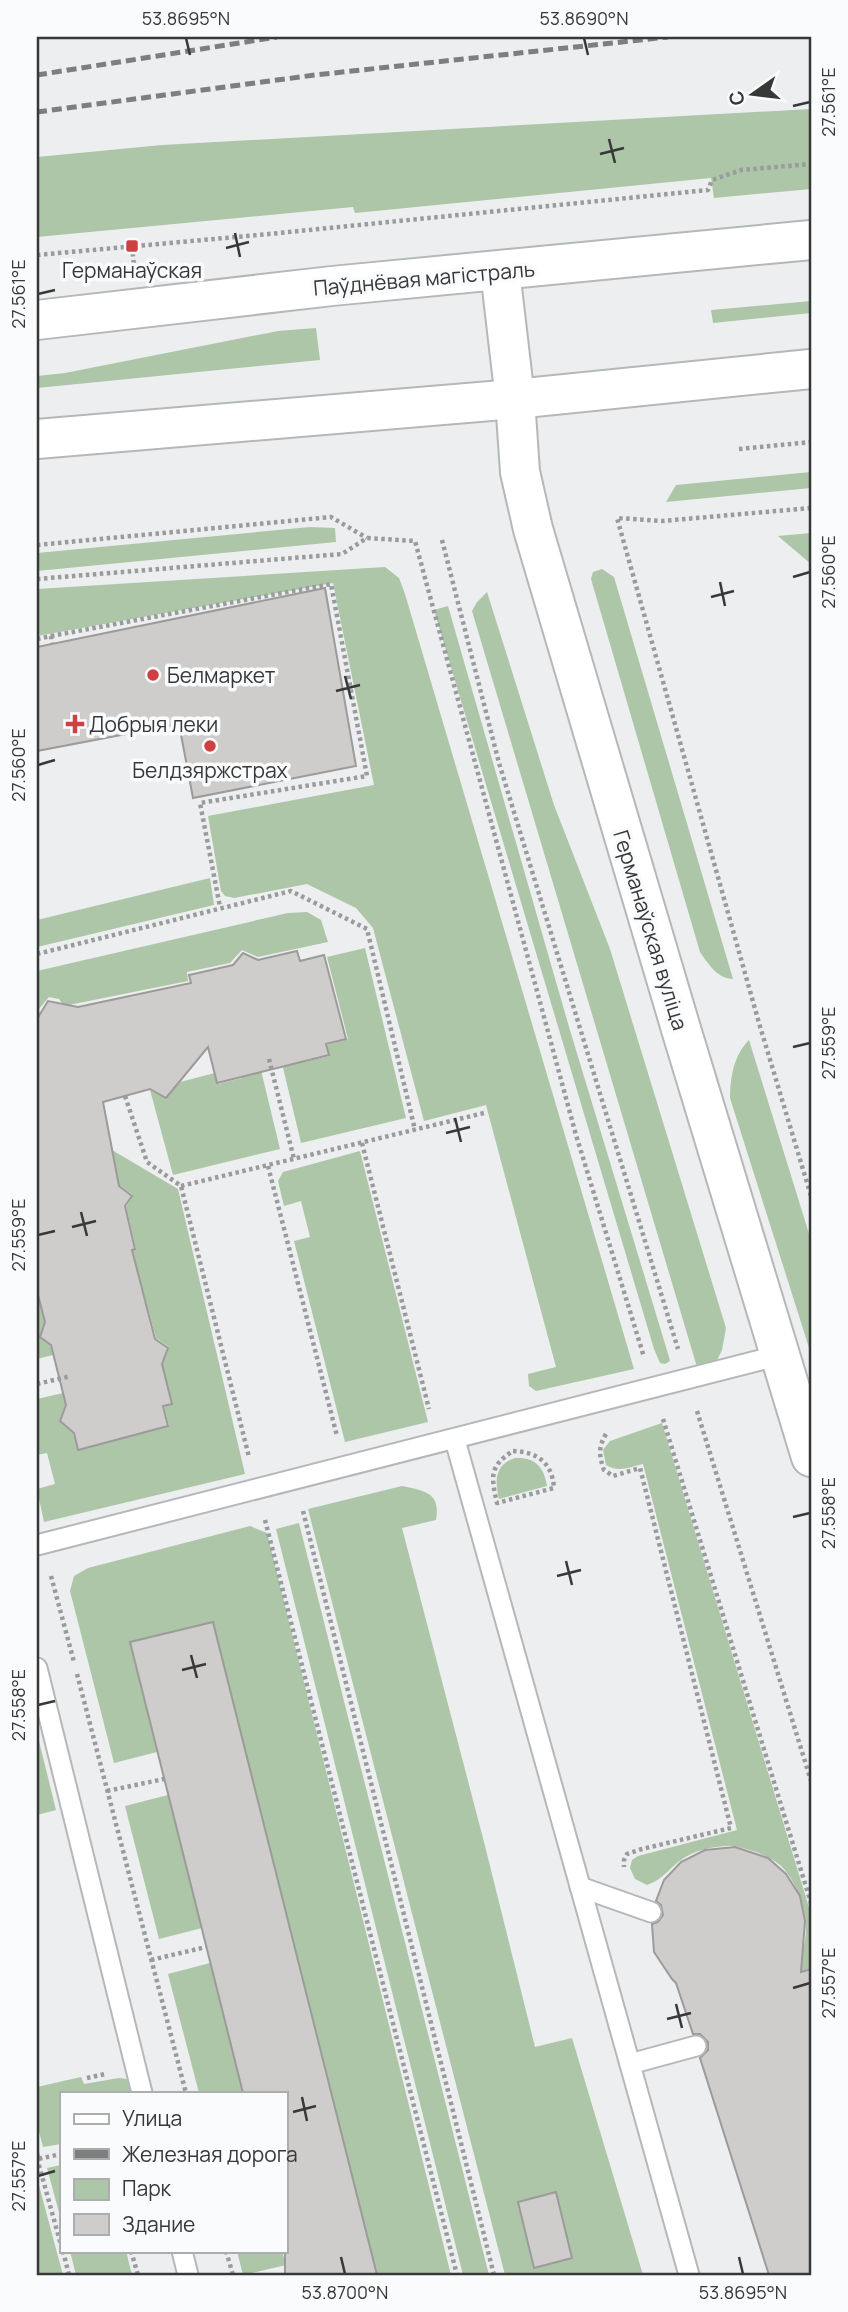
<svg xmlns="http://www.w3.org/2000/svg" width="848" height="2312" font-family="Manrope,sans-serif">
<style>
.green{fill:#adc6a7}
.building{fill:#cfcdcc;stroke:#9c9a9a;stroke-width:2}
.lines{fill:none;stroke-linecap:round;stroke-linejoin:round}
.service-casing{stroke:#b5b7b8;stroke-width:23}
.tertiary-casing{stroke:#b5b7b8;stroke-width:42}
.secondary-casing{stroke:#b5b7b8;stroke-width:42}
.path{stroke:#9a9b9c;stroke-width:4.5;stroke-dasharray:3.5 3.5;stroke-linecap:butt}
.service{stroke:#fff;stroke-width:19}
.tertiary{stroke:#fff;stroke-width:38}
.secondary{stroke:#fff;stroke-width:38}
.rail{stroke:#7d7f7f;stroke-width:5;stroke-dasharray:10 5;stroke-linecap:butt}
.ticks{fill:none;stroke:#373838;stroke-width:2.5}
.poi-dot{fill:#cf4042;stroke:#f9fbfd;stroke-width:2.5}
.labels{text-anchor:middle;dominant-baseline:central;stroke-width:7;stroke-linejoin:round;paint-order:stroke}
.poi-label{font-size:21px;fill:#373838;stroke:#f9fbfd}
.street-label{font-size:21px;fill:#373838;stroke:#f9fbfd}
.neatline{fill:none;stroke:#373838;stroke-width:2.5}
.ticks-label{font-size:18px;text-anchor:middle;fill:#373838}
</style>
<rect width="100%" height="100%" fill="#eceeef"/>
<!-- green -->
<g class="green">
<polygon points="811,109 811,189 714,198 711,178 355,213 353,207 37,237 37,157 162,145"/>
<polygon points="811,301 811,313 713,323 711,310"/>
<polygon points="316,328 320,360 37,388 37,376 65,373 278,331"/>
<polygon points="811,472 811,488 666,502 676,485"/>
<polygon points="310,527 335,528 336,542 37,571 37,553"/>
<polygon points="811,533 811,564 778,536"/>
<polygon points="385,567 399,578 405,594 634,1369 536,1391 529,1386 528,1374 556,1367 486,1105 424,1121 373,928 356,908 307,884 234,898 225,896 221,891 208,816 374,785 333,583 37,636 37,589"/>
<path d="M602,569L614,577L733,979C718,979 708,964 700,952L591,579L593,572Z"/>
<polygon points="487,592 554,805 610,949 726,1328 722,1350 716,1362 697,1367 472,611 477,602"/>
<polygon points="448,606 569,1027 669,1357 670,1361 665,1364 660,1363 654,1349 434,610"/>
<polygon points="210,878 214,905 37,947 37,920"/>
<polygon points="307,912 321,920 328,942 258,957 242,950 230,963 187,972 188,981 64,1006 59,999 49,997 39,1009 41,1021 37,1022 37,971 288,913"/>
<polygon points="365,948 406,1118 301,1143 280,1055 304,1062 329,1056 327,1045 348,1039 327,957"/>
<path d="M749,1040L811,1240V1354L730,1098C730,1077 734,1055 749,1040Z"/>
<polygon points="259,1062 280,1149 173,1175 150,1090 166,1098 180,1082 215,1073 218,1084 242,1078 240,1067"/>
<polygon points="112,1150 178,1189 245,1474 44,1522 37,1489 55,1484 47,1453 37,1455 37,1399 63,1393 66,1404 59,1421 73,1433 78,1450 169,1426 164,1406 172,1403 162,1364 169,1347 156,1338 144,1294 135,1296 124,1253 136,1249 126,1207 133,1195 119,1185"/>
<polygon points="360,1151 428,1422 345,1442 294,1241 310,1237 301,1201 284,1206 278,1181 283,1172"/>
<polygon points="37,1293 45,1322 40,1337 50,1345 53,1355 37,1359"/>
<path d="M662,1423L811,1914V1968L784,1977C788,1973 792,1969 795,1965C816,1937 804,1889 781,1866C773,1859 763,1854 753,1851C744,1849 736,1845 727,1846C710,1847 695,1850 681,1860C667,1870 664,1879 647,1885L635,1879L630,1868L632,1860L638,1856L737,1830L643,1464C630,1467 618,1473 606,1465L603,1450L610,1441Z"/>
<path d="M515,1458C535,1457 544,1467 547,1486L499,1499C495,1481 494,1465 515,1458Z"/>
<path d="M402,1486C424,1491 441,1492 436,1520L402,1528L485,1846L535,2047L572,2038L643,2275H505L308,1509Z"/>
<polygon points="299,1523 489,2275 463,2275 276,1529"/>
<polygon points="250,1526 267,1533 451,2275 377,2275 213,1623 130,1642 157,1752 114,1763 70,1591 74,1576 88,1568"/>
<polygon points="37,1733 56,1810 37,1815"/>
<polygon points="168,1795 202,1928 159,1939 125,1806"/>
<polygon points="210,1963 243,2093 199,2093 168,1974"/>
<polygon points="81,2077 84,2084 119,2078 127,2079 131,2093 61,2093 61,2144 43,2147 37,2124 37,2087"/>
<polygon points="61,2165 61,2220 47,2168"/>
<polygon points="37,2178 63,2275 37,2275"/>
<polygon points="70,2251 126,2251 132,2275 76,2275"/>
<polygon points="237,2251 282,2251 286,2265 243,2275"/>
</g>
<!-- building -->
<g class="building">
<polygon points="325,588 356,766 193,798 179,724 37,751 37,647"/>
<polygon points="297,951 300,961 324,955 346,1039 326,1044 329,1055 217,1083 208,1047 166,1098 150,1089 103,1102 119,1186 132,1196 125,1206 135,1249 132,1250 155,1339 168,1348 162,1364 172,1404 163,1406 168,1426 78,1450 74,1433 60,1421 66,1405 51,1345 40,1337 45,1322 37,1291 37,1019 48,1001 78,1007 191,983 189,975 233,965 243,953 258,960"/>
<polygon points="213,1622 377,2275 285,2275 285,2093 243,2093 130,1642"/>
<polygon points="735,1847 768,1858 786,1874 800,1896 805,1921 801,1972 811,1969 811,2275 769,2275 700,2058 708,2050 708,2042 700,2034 693,2034 676,1983 672,1979 654,1952 652,1924 658,1922 663,1915 661,1905 656,1901 664,1880 681,1862 705,1850"/>
<polygon points="556,2192 572,2258 534,2268 518,2202"/>
</g>
<g class="lines">
<!-- service casing -->
<g class="service-casing">
<g id="service">
<polyline points="455,1440 689,2275"/>
<polyline points="37,1545 780,1355"/>
<polyline points="37,1668 142,2093"/>
<polyline points="580,1887 651,1912"/>
<polyline points="630,2064 696,2046"/>
<polyline points="182,2251 188,2275"/>
</g>
</g>
<!-- tertiary casing -->
<g class="tertiary-casing">
<polyline id="tertiary" points="500,271 515,399 520,472 533,529 681,1029 811,1457"/>
</g>
<!-- secondary casing -->
<g class="secondary-casing">
<g id="secondary">
<polyline points="37,320 332,286 811,240"/>
<polyline points="37,439 515,399 811,369"/>
</g>
</g>
<!-- path -->
<g class="path">
<polyline points="132,246 134,266"/>
<polyline points="37,255 269,234 708,190 712,180 741,170 811,164"/>
<polyline points="739,449 811,442"/>
<polyline points="811,508 662,521 617,518 759,1023 811,1196"/>
<polyline points="442,540 499,763 678,1349"/>
<polyline points="37,545 331,517 367,538"/>
<polyline points="37,579 342,554 367,538 415,541 576,1135 644,1357"/>
<polyline points="51,636 331,584 367,776 200,803 220,907"/>
<polyline points="37,639 51,636 52,644"/>
<polyline points="37,954 291,891 367,929 415,1130"/>
<polyline points="269,1059 294,1159"/>
<polyline points="125,1096 147,1162 181,1186 249,1457"/>
<polyline points="362,1143 429,1409"/>
<polyline points="268,1166 337,1436"/>
<polyline points="181,1186 484,1113"/>
<polyline points="37,1384 71,1376"/>
<polyline points="697,1411 811,1781"/>
<polyline points="663,1419 811,1903"/>
<path d="M606,1434C598,1447 599,1456 604,1470L613,1476L640,1468L731,1828L642,1849L627,1854L624,1860V1867"/>
<path d="M513,1451C537,1452 552,1462 554,1488L497,1503C491,1477 489,1466 513,1451Z"/>
<polyline points="303,1511 494,2275"/>
<polyline points="265,1520 457,2275"/>
<polyline points="51,1576 74,1662"/>
<polyline points="77,1674 186,2093"/>
<polyline points="107,1791 164,1779"/>
<polyline points="151,1960 206,1947"/>
<polyline points="87,2078 105,2074"/>
<polyline points="37,2153 38,2159 61,2154"/>
<polyline points="37,2158 61,2245"/>
<polyline points="63,2251 69,2275"/>
<polyline points="131,2251 138,2275"/>
<polyline points="226,2251 233,2275"/>
</g>
<!-- service -->
<use href="#service" class="service"/>
<!-- tertiary -->
<use href="#tertiary" class="tertiary"/>
<!-- secondary -->
<use href="#secondary" class="secondary"/>
<!-- rail -->
<g class="rail">
<polyline points="37,75 277,37"/>
<polyline points="37,112 315,75 668,37"/>
</g>
</g>
<!-- ticks -->
<path class="ticks" d="M186,38L190,55M584,38L588,55M793,106L810,102M609,139L615,163M600,154L624,148M235,233L240,257M226,248L249,242M38,294L55,290M793,577L810,572M720,582L725,606M711,597L734,591M345,676L351,699M336,691L360,685M38,765L55,760M793,1047L810,1043M455,1118L461,1142M446,1133L470,1127M81,1212L87,1236M72,1227L96,1221M38,1235L55,1231M793,1517L810,1513M566,1561L572,1585M557,1576L581,1570M191,1655L197,1678M182,1670L206,1664M38,1705L55,1701M793,1988L810,1983M676,2004L682,2028M667,2019L691,2013M302,2097L307,2121M293,2112L316,2106M38,2176L55,2171M341,2257L345,2274M739,2257L743,2274"/>
<!-- markers -->
<g class="poi-dot">
<rect x="125" y="239" width="14" height="14" rx="3.5"/>
<circle cx="153" cy="675" r="7"/>
<path d="M71.5 713.5h7v7h7v7h-7v7h-7v-7h-7v-7h7z"/>
<circle cx="210" cy="746" r="7"/>
</g>
<g class="labels">
<!-- poi labels -->
<g class="poi-label">
<text x="132" y="270">Германаўская</text>
<text x="167" y="675" text-anchor="start">Белмаркет</text>
<text x="89" y="724" text-anchor="start">Добрыя леки</text>
<text x="210" y="770">Белдзяржстрах</text>
</g>
<!-- street labels -->
<g class="street-label">
<text transform="translate(424 278) rotate(-5)">Паўднёвая магістраль</text>
<text transform="translate(651 930) rotate(73)">Германаўская вуліца</text>
</g>
</g>
<!-- border -->
<rect width="848" height="2312" fill="none" stroke="#f9fbfd" stroke-width="77"/>
<!-- legend -->
<rect x="60" y="2092" width="228" height="161" fill="#f9fbfd" stroke="#abadae" stroke-width="2"/>
<rect x="74" y="2114" width="35" height="10" fill="#ffffff" stroke="#abadae" stroke-width="2"/>
<text x="122" y="2126" font-size="21" fill="#373838">Улица</text>
<rect x="74" y="2149" width="35" height="10" fill="#7d7f7f" stroke="#abadae" stroke-width="2"/>
<text x="122" y="2162" font-size="21" fill="#373838">Железная дорога</text>
<rect x="74" y="2179" width="35" height="21" fill="#adc6a7" stroke="#abadae" stroke-width="2"/>
<text x="122" y="2196" font-size="21" fill="#373838">Парк</text>
<rect x="74" y="2214" width="35" height="21" fill="#cfcdcc" stroke="#abadae" stroke-width="2"/>
<text x="122" y="2232" font-size="21" fill="#373838">Здание</text>
<!-- north arrow -->
<g transform="translate(753 94) rotate(256)" stroke="#f9fbfd" stroke-width="5" paint-order="stroke">
<path d="M0-5L12 26L0 18L-12 26Z" fill="#373838"/>
<text y="-10" font-size="19" font-weight="bold" text-anchor="middle" fill="#373838">С</text>
</g>
<rect x="38" y="38" width="772" height="2236" class="neatline"/>
<g class="ticks-label">
<text x="186" y="25">53.8695°N</text>
<text x="584" y="25">53.8690°N</text>
<text transform="translate(829 102) rotate(-90)" y="6">27.561°E</text>
<text transform="translate(19 294) rotate(-90)" y="6">27.561°E</text>
<text transform="translate(829 572) rotate(-90)" y="6">27.560°E</text>
<text transform="translate(19 765) rotate(-90)" y="6">27.560°E</text>
<text transform="translate(829 1043) rotate(-90)" y="6">27.559°E</text>
<text transform="translate(19 1235) rotate(-90)" y="6">27.559°E</text>
<text transform="translate(829 1513) rotate(-90)" y="6">27.558°E</text>
<text transform="translate(19 1705) rotate(-90)" y="6">27.558°E</text>
<text transform="translate(829 1983) rotate(-90)" y="6">27.557°E</text>
<text transform="translate(19 2176) rotate(-90)" y="6">27.557°E</text>
<text x="345" y="2299">53.8700°N</text>
<text x="743" y="2299">53.8695°N</text>
</g>
</svg>
